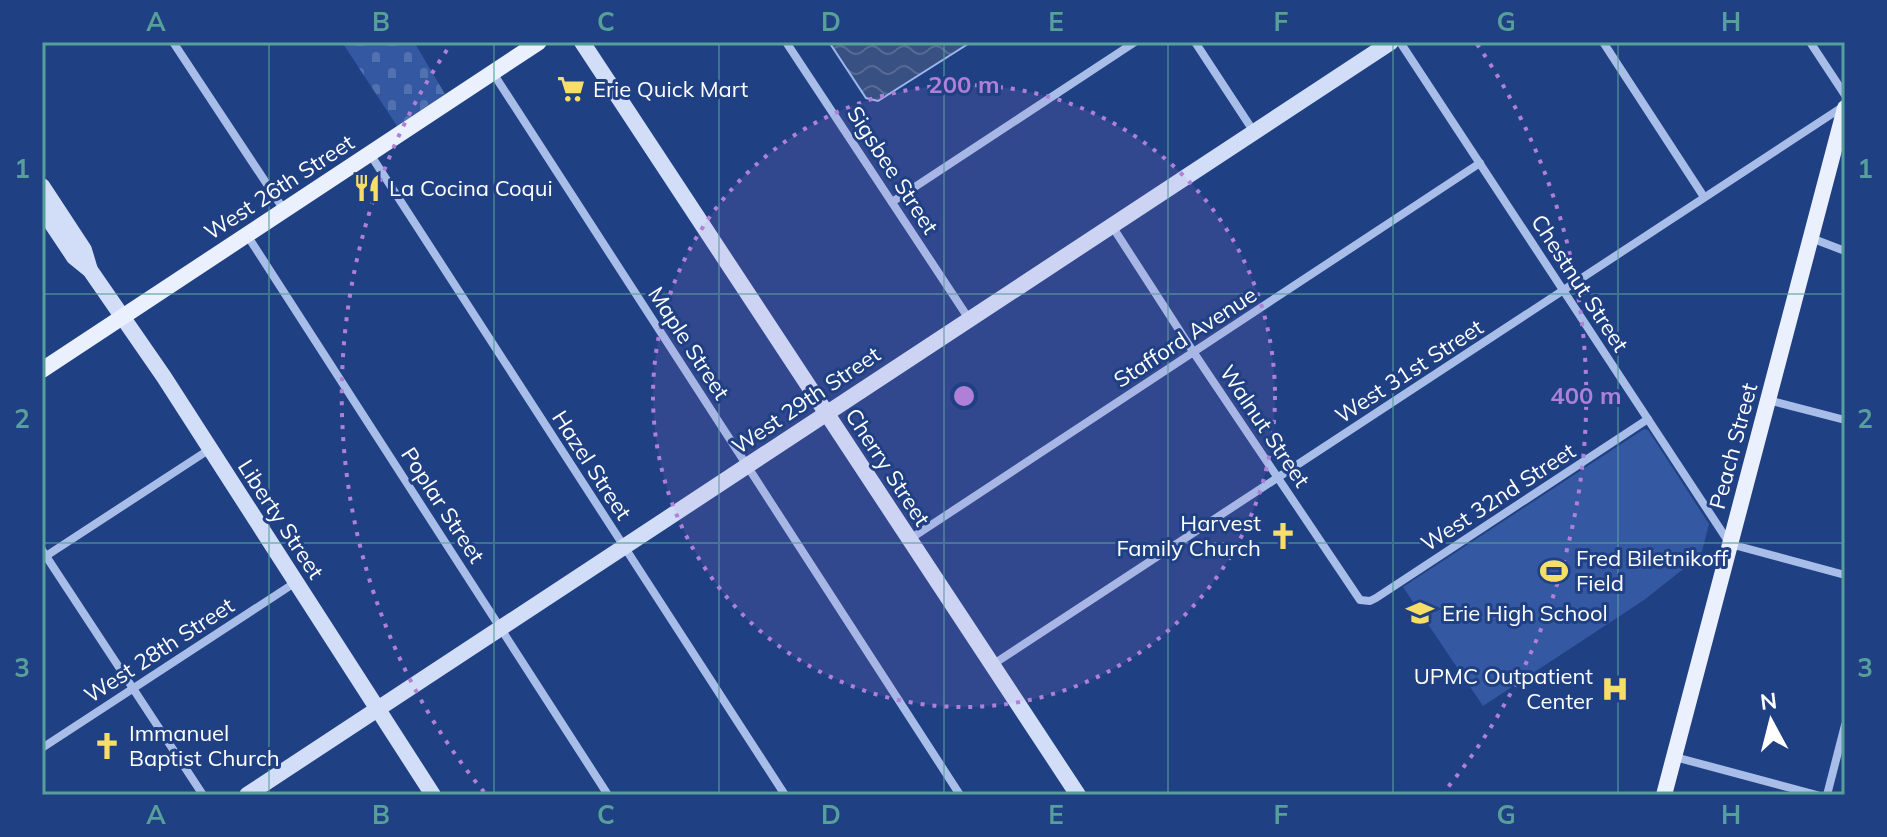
<svg xmlns="http://www.w3.org/2000/svg" width="1887" height="837" font-family="Mulish,sans-serif">
<style>
.cemetery{fill:url(#cemetery-stones)}
.park{fill:#3458a1}
.water{fill:url(#water-waves);stroke:#9bb7ea;stroke-width:2}
.lines{fill:none;stroke-linecap:round;stroke-linejoin:round}
.street{stroke:#a8bee9;stroke-width:8}
.secondary{stroke:#d2def7;stroke-width:16}
.primary{stroke:#ebf0fe;stroke-width:16}
.grid{fill:none;stroke:#579f9a;stroke-width:2;stroke-opacity:0.55}
.ring{fill:none;stroke:#b080d9;stroke-width:4;stroke-dasharray:4 8}
.labels{text-anchor:middle;dominant-baseline:central;stroke-width:6;stroke-linejoin:round;paint-order:stroke}
.poi-label{font-size:22px;fill:#fff;stroke:#204084;text-anchor:start}
.street-label{font-size:22px;fill:#fff;stroke:#204084}
.centre{fill:#b080d9;stroke:#204084;stroke-width:4}
.ring-label{font-size:24px;text-anchor:middle;font-weight:bold;fill:#b080d9;stroke:#204084;stroke-width:6;stroke-linejoin:round;paint-order:stroke}
.neatline{fill:none;stroke:#579f9a;stroke-width:3}
.grid-label{font-size:26px;text-anchor:middle;font-weight:bold;fill:#579f9a}
</style>
<defs>
<pattern id="cemetery-stones" width="16" height="16" patternUnits="userSpaceOnUse" patternTransform="scale(2)"><rect width="16" height="16" fill="#3458a1"/><path d="M2 7V4a2 2 0 0 1 4 0v3zM10 15v-3a2 2 0 0 1 4 0v3z" fill="#5271af"/></pattern>
<pattern id="water-waves" width="16" height="10" patternUnits="userSpaceOnUse" patternTransform="scale(2)"><rect width="16" height="10" fill="#395082"/><path d="M0 5q4-4 8 0t8 0" fill="none" stroke="#576a95"/></pattern>
</defs>
<rect width="100%" height="100%" fill="#204084"/>
<!-- cemetery -->
<polygon class="cemetery" points="342,42 414,42 445,94 397,126"/>
<!-- park -->
<polygon class="park" points="1644,429 1648,430 1709,524 1701,555 1644,600 1483,706 1403,587"/>
<!-- water -->
<polygon class="water" points="829,42 971,42 878,101 866,98"/>
<g class="lines">
<!-- street -->
<g class="street">
<polyline points="173,42 284,210"/>
<polyline points="786,42 969,319"/>
<polyline points="1195,42 1254,132"/>
<polyline points="1400,42 1730,544 1845,575"/>
<polyline points="1603,42 1704,197"/>
<polyline points="1810,42 1845,95"/>
<polyline points="493,73 960,795"/>
<polyline points="370,154 785,795"/>
<polyline points="892,202 1135,42"/>
<polyline points="1112,226 1194,353 1360,600 1370,601 1376,598 1648,419"/>
<polyline points="247,235 608,795"/>
<polyline points="1811,238 1845,251"/>
<polyline points="1768,400 1845,420"/>
<polyline points="910,539 1480,163"/>
<polyline points="42,550 203,795"/>
<polyline points="43,558 210,449"/>
<polyline points="992,665 1844,106"/>
<polyline points="42,748 296,582"/>
<polyline points="1675,757 1817,795"/>
<polyline points="1827,795 1845,725"/>
</g>
<!-- secondary -->
<g class="secondary">
<polyline points="582,42 1078,795"/>
<polyline points="42,186 84,250 90,270"/>
<polyline points="42,209 74,257 90,270 164,377 433,795"/>
<polyline points="247,795 1391,42"/>
</g>
<!-- primary -->
<g class="primary">
<polyline points="42,370 539,42"/>
<polyline points="1664,795 1845,108"/>
</g>
</g>
<!-- grid -->
<path class="grid" d="M269,42V795M494,42V795M719,42V795M944,42V795M1168,42V795M1393,42V795M1618,42V795M42,294H1845M42,543H1845"/>
<!-- distance rings -->
<circle cx="964" cy="396" r="311" fill="#b080d9" fill-opacity=".12"/>
<g class="ring">
<circle cx="964" cy="396" r="311"/>
<path d="M484 792A622 622 0 0 1 451 44M1477 44A622 622 0 0 1 1444 792"/>
</g>
<!-- icons -->
<defs>
<g id="supermarket-bare" transform="scale(2.16)"><path d="M-6-5.5h2.5l.6 2H6L4.5 2H-2.5L-4.4-4H-6ZM-1.5 3.2a1.3 1.3 0 1 0 .1 0ZM3 3.2a1.3 1.3 0 1 0 .1 0Z" fill="#f7de68" stroke="#204084" stroke-width="2.5" paint-order="stroke"/></g>
<g id="restaurant-bare" transform="scale(2.16)"><path d="M-5-6h1v4h1v-4h1v4h1v-4h1v5L-1.5 .5V6h-2V.5L-5-1ZM5-6V6H3V1.5H1.5Q1.5-4 5-6Z" fill="#f7de68" stroke="#204084" stroke-width="2.5" paint-order="stroke"/></g>
<g id="church-bare" transform="scale(2.16)"><path d="M-1.2-6h2.4v3.5h3.3v2.4h-3.3V6h-2.4V-.1h-3.3v-2.4h3.3Z" fill="#f7de68" stroke="#204084" stroke-width="2.5" paint-order="stroke"/></g>
<g id="stadium-bare" transform="scale(2.16)"><path d="M0-5a6.5 5 0 1 0 0 10a6.5 5 0 1 0 0-10ZM-3.5-1.8h7v3.6h-7Z" fill="#f7de68" stroke="#204084" stroke-width="2.5" paint-order="stroke"/></g>
<g id="school-bare" transform="scale(2.16)"><path d="M0-5L7-2L0 1L-7-2ZM-4 1L0 2.5L4 1V4Q0 6-4 4Z" fill="#f7de68" stroke="#204084" stroke-width="2.5" paint-order="stroke"/></g>
<g id="hospital-bare" transform="scale(2.16)"><path d="M-5-5h3v3.5h4V-5h3V5h-3V1.5h-4V5h-3Z" fill="#f7de68" stroke="#204084" stroke-width="2.5" paint-order="stroke"/></g>
</defs>
<g fill-rule="evenodd">
<use href="#supermarket-bare" x="571" y="89"/>
<use href="#restaurant-bare" x="367" y="188"/>
<use href="#church-bare" x="1283" y="536"/>
<use href="#stadium-bare" x="1554" y="571"/>
<use href="#school-bare" x="1420" y="613"/>
<use href="#hospital-bare" x="1615" y="689"/>
<use href="#church-bare" x="107" y="746"/>
</g>
<g class="labels">
<!-- poi labels -->
<g class="poi-label">
<text x="593" y="89">Erie Quick Mart</text>
<text x="389" y="188">La Cocina Coqui</text>
<text x="1261" y="523" text-anchor="end">Harvest<tspan x="1261" dy="25">Family Church</tspan></text>
<text x="1576" y="558">Fred Biletnikoff<tspan x="1576" dy="25">Field</tspan></text>
<text x="1442" y="613">Erie High School</text>
<text x="1593" y="676" text-anchor="end">UPMC Outpatient<tspan x="1593" dy="25">Center</tspan></text>
<text x="129" y="733">Immanuel<tspan x="129" dy="25">Baptist Church</tspan></text>
</g>
<!-- street labels -->
<g class="street-label">
<text transform="translate(893 170) rotate(57)">Sigsbee Street</text>
<text transform="translate(279 187) rotate(-33)">West 26th Street</text>
<text transform="translate(1580 283) rotate(57)">Chestnut Street</text>
<text transform="translate(1185 337) rotate(-33)">Stafford Avenue</text>
<text transform="translate(689 343) rotate(57)">Maple Street</text>
<text transform="translate(1409 371) rotate(-33)">West 31st Street</text>
<text transform="translate(806 400) rotate(-34)">West 29th Street</text>
<text transform="translate(1265 426) rotate(56)">Walnut Street</text>
<text transform="translate(1733 446) rotate(-75)">Peach Street</text>
<text transform="translate(592 465) rotate(57)">Hazel Street</text>
<text transform="translate(888 467) rotate(57)">Cherry Street</text>
<text transform="translate(1498 497) rotate(-33)">West 32nd Street</text>
<text transform="translate(443 505) rotate(57)">Poplar Street</text>
<text transform="translate(281 519) rotate(57)">Liberty Street</text>
<text transform="translate(159 650) rotate(-33)">West 28th Street</text>
</g>
</g>
<circle cx="964" cy="396" r="12" class="centre"/>
<g class="ring-label">
<text x="964" y="93">200 m</text>
<text x="1586" y="404">400 m</text>
</g>
<!-- border -->
<rect width="1887" height="837" fill="none" stroke="#204084" stroke-width="88"/>
<!-- north arrow -->
<g transform="translate(1771 721) rotate(353)" stroke="#204084" stroke-width="6" paint-order="stroke">
<path d="M0-6L14 30L0 20L-14 30Z" fill="#ffffff"/>
<text y="-12" font-size="22" font-weight="bold" text-anchor="middle" fill="#ffffff">N</text>
</g>
<rect x="44" y="44" width="1799" height="749" class="neatline"/>
<g class="grid-label">
<text x="156" y="31">A</text>
<text x="381" y="31">B</text>
<text x="606" y="31">C</text>
<text x="831" y="31">D</text>
<text x="1056" y="31">E</text>
<text x="1281" y="31">F</text>
<text x="1506" y="31">G</text>
<text x="1731" y="31">H</text>
<text x="22" y="178">1</text>
<text x="1865" y="178">1</text>
<text x="22" y="428">2</text>
<text x="1865" y="428">2</text>
<text x="22" y="677">3</text>
<text x="1865" y="677">3</text>
<text x="156" y="824">A</text>
<text x="381" y="824">B</text>
<text x="606" y="824">C</text>
<text x="831" y="824">D</text>
<text x="1056" y="824">E</text>
<text x="1281" y="824">F</text>
<text x="1506" y="824">G</text>
<text x="1731" y="824">H</text>
</g>
</svg>
